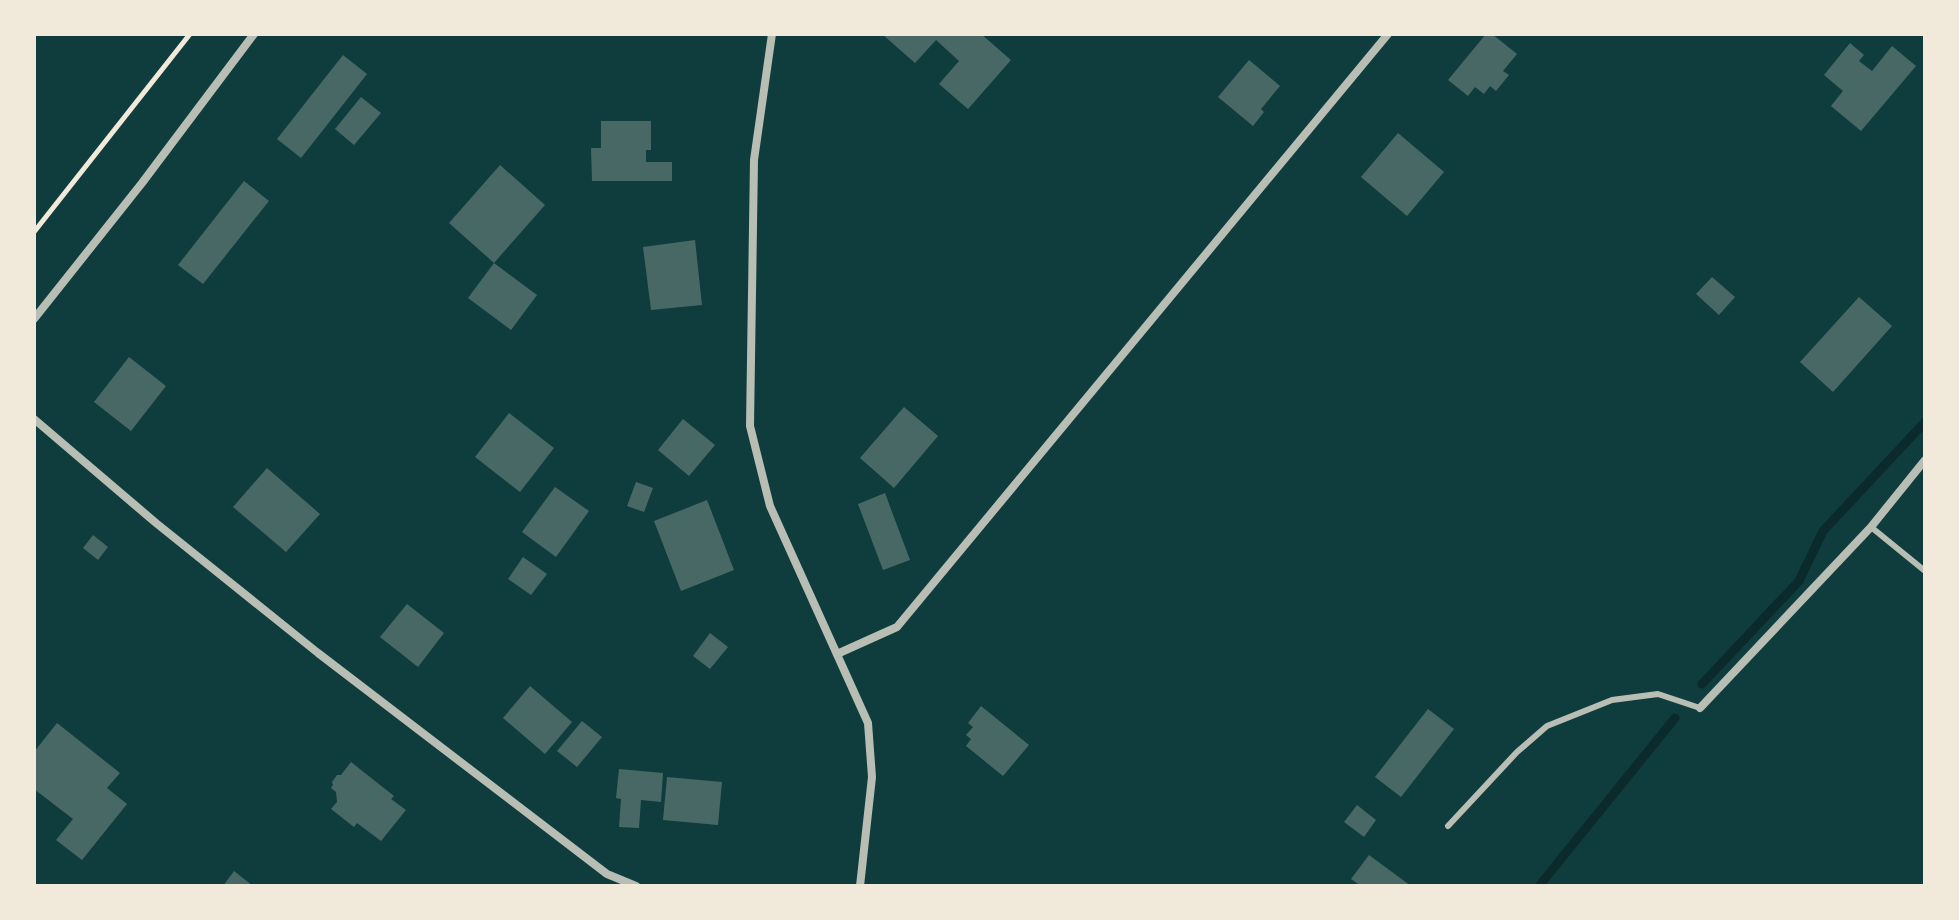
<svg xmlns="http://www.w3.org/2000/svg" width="1959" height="920" font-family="'Varela Round',sans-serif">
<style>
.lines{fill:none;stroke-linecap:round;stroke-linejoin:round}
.stream{stroke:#0a2a2b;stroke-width:9}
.building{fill:#486865}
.path{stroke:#f1e9da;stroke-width:5}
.service{stroke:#b8beb3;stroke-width:6}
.minor{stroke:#b8beb3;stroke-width:8}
</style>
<rect width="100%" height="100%" fill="#0f3d3e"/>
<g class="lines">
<!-- stream -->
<g class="stream">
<polyline points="1702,684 1799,581 1823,531 1925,422"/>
<polyline points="1539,886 1675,718"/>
</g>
</g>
<!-- building -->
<g class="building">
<polygon points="882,34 981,34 1011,60 968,109 939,84 959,61 936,40 915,63"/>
<polygon points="1486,34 1492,34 1517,54 1503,71 1509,75 1496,91 1490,86 1484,94 1475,87 1468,96 1448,80"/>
<polygon points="1850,43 1864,55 1859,61 1872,71 1892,46 1916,66 1861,131 1831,106 1843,91 1824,75"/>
<polygon points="343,55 367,74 301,158 277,139"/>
<polygon points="1249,60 1280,86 1261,109 1264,112 1253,126 1218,97"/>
<polygon points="361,97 381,113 354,145 335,129"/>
<polygon points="601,121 651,121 651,150 646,150 646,162 672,162 672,181 592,181 591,148 601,148"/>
<polygon points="1398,133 1444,172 1407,216 1361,177"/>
<polygon points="500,165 545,205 494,263 449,223"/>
<polygon points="244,181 269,201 203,284 178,265"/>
<polygon points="695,240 702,305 651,310 643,247"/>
<polygon points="494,263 537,295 511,330 468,298"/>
<polygon points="1712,277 1735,297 1719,315 1696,294"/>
<polygon points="1859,297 1892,326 1833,392 1800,362"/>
<polygon points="129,357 166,386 131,431 94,402"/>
<polygon points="904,407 938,436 894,488 860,458"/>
<polygon points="509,413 554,448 520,492 475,457"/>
<polygon points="683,419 715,445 689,476 658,450"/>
<polygon points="267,468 320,514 286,552 233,507"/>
<polygon points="636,482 653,488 644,512 627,506"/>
<polygon points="555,487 589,511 556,557 522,532"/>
<polygon points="885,493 910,560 883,570 858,504"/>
<polygon points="707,500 734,570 681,591 654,521"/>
<polygon points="93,535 108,547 98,560 83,548"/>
<polygon points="523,557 547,574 531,595 508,579"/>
<polygon points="407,604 444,633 418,667 380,637"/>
<polygon points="710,633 728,647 710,669 693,656"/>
<polygon points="530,686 572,722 545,754 503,718"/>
<polygon points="981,706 1029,745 1003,776 966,746 971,739 966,735 973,727 968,723"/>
<polygon points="1428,709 1454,729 1401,797 1375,777"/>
<polygon points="582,721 602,737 577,767 557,751"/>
<polygon points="57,723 120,773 107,788 127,804 82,860 56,840 73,819 34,789 34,752"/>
<polygon points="351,762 394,796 391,799 406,810 381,841 357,823 354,827 331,809 337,802 336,792 331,788 333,785 332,782 337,775 341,775"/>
<polygon points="619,769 663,773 661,802 641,800 639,828 619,827 621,799 616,798"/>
<polygon points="667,777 722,782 718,825 663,820"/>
<polygon points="1357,805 1376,820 1364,837 1344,822"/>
<polygon points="1369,855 1411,886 1361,886 1351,879"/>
<polygon points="234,871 253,886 223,886"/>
</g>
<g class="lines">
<!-- path -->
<polyline class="path" points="34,232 190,34"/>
<!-- service -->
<g class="service">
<polyline points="1871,527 1925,571"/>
<polyline points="1448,826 1517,752 1547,726 1612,700 1658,694 1700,708"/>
</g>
<!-- minor -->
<g class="minor">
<polyline points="772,34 754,160 750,426 770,506 868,723 872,777 860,886"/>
<polyline points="34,319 142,183 254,34"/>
<polyline points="34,419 156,523 318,653 607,874 636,886"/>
<polyline points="837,654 897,627 1388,34"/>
<polyline points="1700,708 1871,527 1925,460"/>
</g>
</g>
<!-- border -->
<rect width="1959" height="920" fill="none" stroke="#f1e9da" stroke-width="72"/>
</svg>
